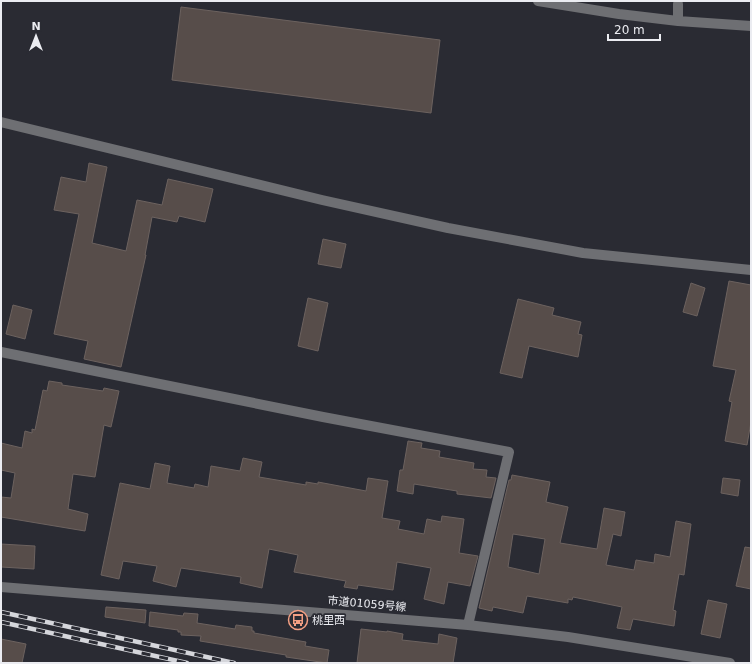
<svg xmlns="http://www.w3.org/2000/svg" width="752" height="664" font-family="'DejaVu Sans','Noto Sans JP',sans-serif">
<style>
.building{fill:#574d4a;stroke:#6c625f;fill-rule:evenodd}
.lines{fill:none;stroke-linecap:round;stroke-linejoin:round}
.minor{stroke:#6e6f73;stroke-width:10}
.rail-casing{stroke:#d5d6db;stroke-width:4.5}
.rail{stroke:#2a2b33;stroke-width:3;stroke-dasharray:9;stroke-linecap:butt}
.labels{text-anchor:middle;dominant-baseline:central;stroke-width:3.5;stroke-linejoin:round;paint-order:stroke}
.street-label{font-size:11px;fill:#ebecf1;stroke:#2a2b33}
.poi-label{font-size:11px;fill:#ebecf1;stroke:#2a2b33;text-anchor:start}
</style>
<rect width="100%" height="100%" fill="#2a2b33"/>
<path class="building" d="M181 7 440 40 431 113 172 80Z
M89 163 107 167 92 243 126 251 137 200 162 205 168 179 213 189 205 222 179 216 177 222 152 217 145 255H146L121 367 84 359 88 341 54 334 79 214 54 210 61 177 86 182Z
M323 239 346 244 341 268 318 264Z
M729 281 751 285V422L747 445 725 441 732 402 729 401 736 370 713 366Z
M691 283 705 288 697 316 683 312Z
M308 298 328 303 318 351 298 346Z
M518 299 554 308 552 315 581 322 578 334 582 335 578 357 529 346 522 378 500 373Z
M13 305 32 310 25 339 6 334Z
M49 381 62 383V385L103 391 104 388 119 391 111 427 104 425 95 477 73 474 68 509 88 514 85 531 1 517V497L11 498 15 473 1 470V443L22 448 25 431 32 433V429L35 430 43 390 47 391Z
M408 441 422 443 421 448 440 451 439 457 474 463 473 469 487 470 486 477 496 478 491 498 457 494V491L414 484 413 494 397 491 400 470H403Z
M243 458 262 462 259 477 306 485V482L318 484V482L366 491 368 478 388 481 382 518 400 521 398 529 424 534 427 519 441 522 442 516 464 519 459 553 478 556 470 586 448 582 444 604 424 599 431 568 397 562 393 590 358 585 357 589 344 587 346 581 294 572 298 555 269 549 262 588 240 583 241 577 181 568 176 587 153 581 157 566 123 561 119 579 101 575 120 483 150 489 155 463 170 466 167 483 194 488 195 484 208 487 211 466 240 471Z
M512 475 550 482 546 502 568 507 560 543 597 549 604 508 625 512 621 536 613 534 606 565 634 570 636 560 654 563 655 554 670 557 676 521 691 524 684 575 679 574 673 610 676 611 674 626 633 619 630 630 617 628 622 607 573 597 572 600 568 599V603L527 596 523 613 493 607 492 611 479 608 509 480H511ZM513 534 545 539 539 574 508 567Z
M723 478 740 480 738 496 721 493Z
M1 544 35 546 34 569 1 567Z
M745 547 751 548V589L736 586Z
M708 600 727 604 720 638 701 634Z
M106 607 146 610 145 623 105 617Z
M150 612 183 616 184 613 198 614 197 623 235 629 236 625 252 627V631H254V633L306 642 305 646 329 650 327 663 286 657V655L200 641 201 636 181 635V632H178V630L149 626Z
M361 629 387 632V631L403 634 402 640 438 644 439 634 457 638 453 663H357Z
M1 639 26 644 22 663H1Z"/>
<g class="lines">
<path class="minor" d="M538 1 619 14 678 21 751 26
M678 21V4
M1 122 322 200 448 228 583 253 751 270
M1 352 323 417 509 452 468 625
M1 587 468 625 568 637 730 663"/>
<g class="rail-casing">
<path id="rail" d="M1 612 234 663
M1 622 187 663"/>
</g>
<use href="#rail" class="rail"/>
</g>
<defs>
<g id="bus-ring" transform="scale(1)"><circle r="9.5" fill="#2a2b33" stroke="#f39f83" stroke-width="1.5"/><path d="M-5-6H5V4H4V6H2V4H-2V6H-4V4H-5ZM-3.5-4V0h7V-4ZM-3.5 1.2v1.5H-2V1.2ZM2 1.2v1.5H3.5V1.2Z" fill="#f39f83"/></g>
</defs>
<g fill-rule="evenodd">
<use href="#bus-ring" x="298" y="620"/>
</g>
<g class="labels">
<g class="street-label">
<text transform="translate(367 604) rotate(5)">市道01059号線</text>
</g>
<g class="poi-label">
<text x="312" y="620">桃里西</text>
</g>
</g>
<rect width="752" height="664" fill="none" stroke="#ebecf1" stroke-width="4"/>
<g transform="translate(36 36)" stroke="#2a2b33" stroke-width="3" paint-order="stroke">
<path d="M0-3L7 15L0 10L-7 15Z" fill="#ebecf1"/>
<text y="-6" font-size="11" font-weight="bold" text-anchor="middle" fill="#ebecf1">N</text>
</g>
<path d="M608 34v6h52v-6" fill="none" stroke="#ebecf1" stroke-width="2"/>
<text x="614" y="34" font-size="12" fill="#ebecf1" stroke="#2a2b33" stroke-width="3" paint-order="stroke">20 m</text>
</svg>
